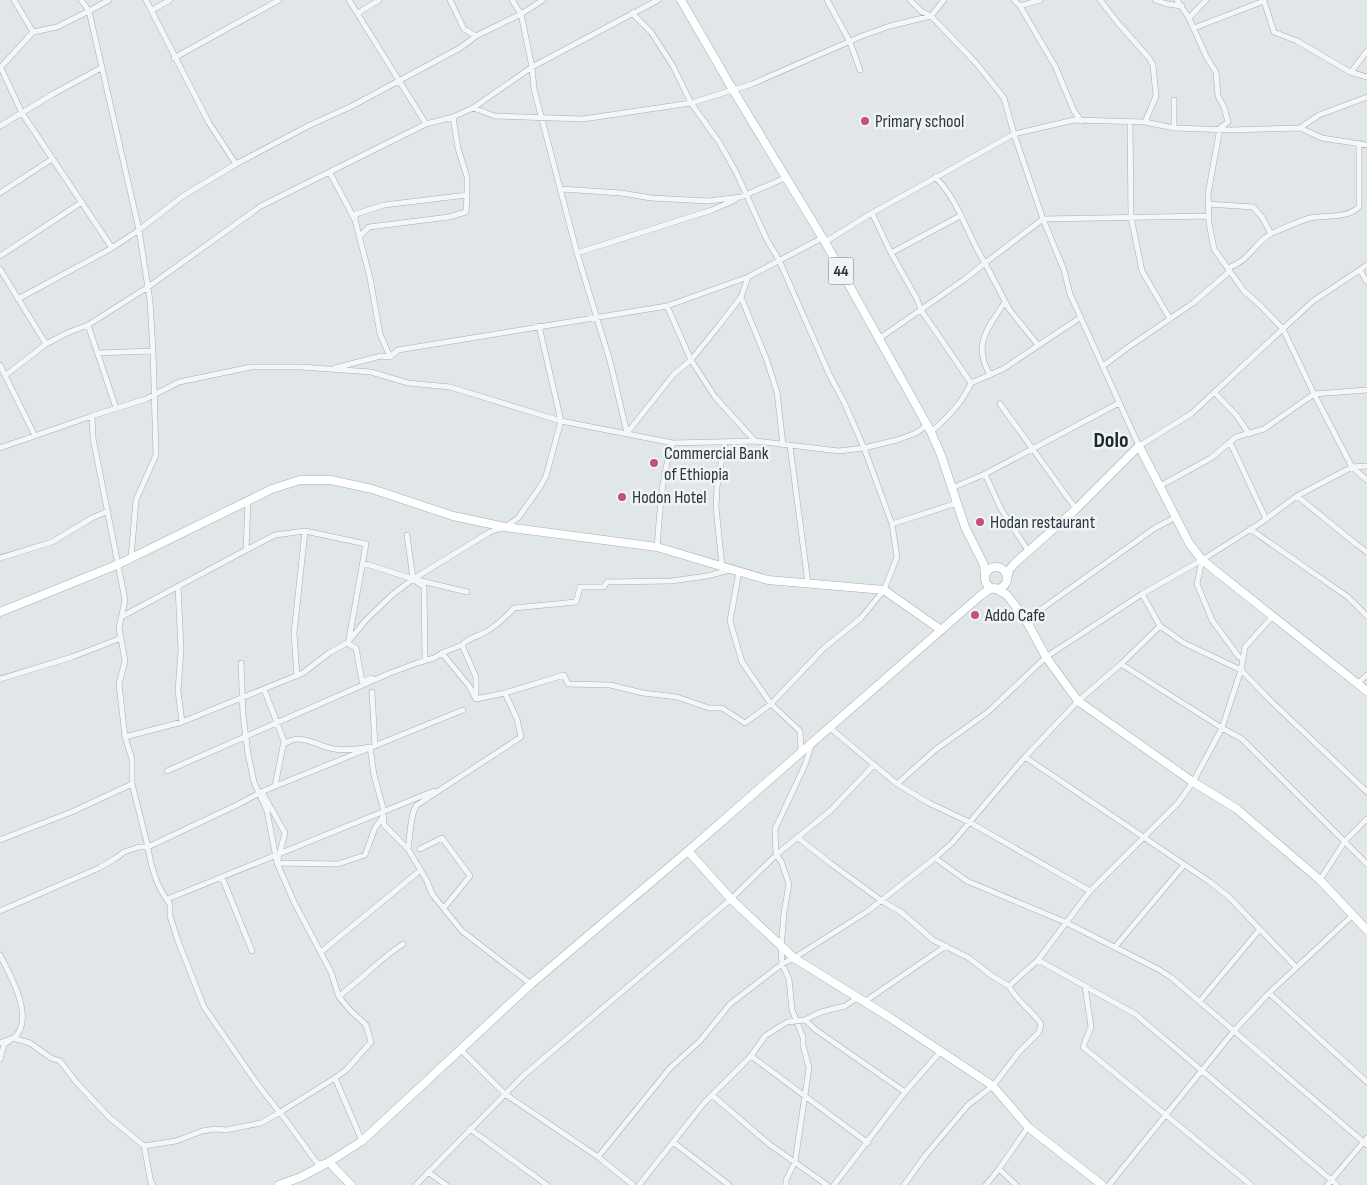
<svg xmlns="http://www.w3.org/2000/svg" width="1367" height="1185" font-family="'Sofia Sans Condensed',sans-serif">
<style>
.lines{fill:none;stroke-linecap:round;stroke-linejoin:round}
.street-casing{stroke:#a7aeb3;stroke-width:6}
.secondary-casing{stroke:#a7aeb3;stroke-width:9}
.primary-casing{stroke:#a2adb4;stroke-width:9}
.street{stroke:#f4f6f7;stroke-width:5}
.secondary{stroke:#fff;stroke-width:8}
.primary{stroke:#fff;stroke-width:8}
.poi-dot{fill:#c55079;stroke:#f1f4f6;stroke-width:2}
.labels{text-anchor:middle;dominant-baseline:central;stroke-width:5;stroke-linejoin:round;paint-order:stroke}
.shield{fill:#f1f4f6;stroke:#667077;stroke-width:1}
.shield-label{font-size:16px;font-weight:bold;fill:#2b3740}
.poi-label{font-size:18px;fill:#2b3740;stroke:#f1f4f6;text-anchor:start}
.district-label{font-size:22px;font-weight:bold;fill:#1d2830;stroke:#f1f4f6}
</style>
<rect width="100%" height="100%" fill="#e1e6e9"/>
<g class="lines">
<g class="street-casing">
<path id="street" d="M14 0 33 32
M109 0 89 11 139 230 150 301 153 351 156 455 136 500 131 558
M146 0 209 123 236 164
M349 0 426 124
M450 0 464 29 476 36
M543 0 521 14 532 67 534 89 577 253 610 361 627 433
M827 0 850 42 860 70
M910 0 921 11 931 16 976 63 1004 98 1014 134 1043 219 1064 270 1070 294 1139 446 1191 414 1313 301 1367 265
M1014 0 1020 6 1040 0
M1100 0 1118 23 1149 58 1153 65 1156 96 1145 122
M1155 0 1167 4 1182 6
M1177 0 1189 18 1207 58 1216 72 1218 96 1224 107 1228 122 1220 128 1208 194 1209 223 1214 249 1244 291 1260 305 1283 329 1314 394 1352 467 1367 480
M1020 6 1055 66 1074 111 1081 121
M152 10 170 0
M358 13 379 0
M632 13 651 32 673 66 691 103 719 142 736 172 767 240 779 260 830 376 844 402 864 448 892 524 897 557 884 590 861 618 824 648 771 704 742 662 730 621 739 571
M1189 18 1206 0
M1194 28 1264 1 1274 32 1297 41 1350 72 1367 77
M174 58 279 0
M0 68 33 32 57 27 89 11 81 0
M1 68 22 113 112 248
M1351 72 1367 51
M1174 100V128
M473 108 495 116 583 119 691 103 752 84 862 36 890 26 931 16 944 0
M1130 122 1131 217 1142 271 1170 319
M0 126 53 94 101 68
M1300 128 1319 115 1367 97
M330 173 355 220 370 278 380 334 390 357
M561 189 621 193 651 198 708 201 741 197 785 178
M0 193 52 159
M1208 204 1253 207 1262 217 1271 234
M872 213 891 253 917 299 921 310 971 383
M355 220 356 214 384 205 467 195V177L458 148 453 117
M360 236 369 227 449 217 466 212 467 195
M825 242 872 213 1014 134 1074 120 1145 122 1174 128 1230 130 1300 128 1322 138 1367 145
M577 253 712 210 735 200
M891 253 960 216
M0 256 82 202
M1228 268C1252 260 1255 239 1277 231 1287 227 1299 221 1310 218 1326 215 1346 219 1359 207V143
M0 269 46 344
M1360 270 1367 282
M741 297 766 358 777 392 783 445
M18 299 112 248 139 230 183 196 236 164 310 125 352 106 460 48 476 36 521 14 512 0
M667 306 691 360 715 397 755 441
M88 325 116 408
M880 338 965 279 985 263C967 235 959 200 935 177
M1038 345 1009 309 985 263 1043 219 1209 216
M98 353 153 351
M0 365 35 436
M1103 366 1127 348 1193 303 1230 271
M335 368 381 356 390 357 398 350 667 306 748 277 822 238
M6 375 46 344 67 333 88 325 148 287 261 206 426 124 453 117 473 108 532 67 658 0
M990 375C972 344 988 328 1005 302
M1214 392 1237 416 1249 434
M1000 404 1076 509
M92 416 93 438 125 600 119 628 125 661 119 684 125 737
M931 432C948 417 962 403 971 383L1003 369 1081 317
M627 433 674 374 691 360 717 328 741 297 748 277
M1230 442 1266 519
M790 446 808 583
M0 448 92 416 146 399 179 382 251 367H301L371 372 408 383 450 387 561 421 673 443 755 441 839 451 864 448 897 440 916 433 927 425
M985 474 1119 403
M1160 486 1211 458 1236 437 1264 429 1314 394 1367 390
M952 488 985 474 1001 509 1029 552
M1297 496 1356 544 1367 552
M892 524 957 503
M1250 529 1348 597 1367 616
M407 535 413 579 424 587 425 660
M657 547C660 512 661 476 673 443
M246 550 275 535 305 531 366 544 349 639
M0 558 52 542 92 518 108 511
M1202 560 1197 584 1212 620 1239 657 1242 658
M363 563 413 579 467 592
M722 566 716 507 717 487 725 442
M178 586 181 650 178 691 182 722
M1142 594 1160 626 1184 643 1241 670 1272 702 1367 792
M121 617 246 550 248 501
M1026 620 1155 528 1176 517
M347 643 356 648 362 681 372 678
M442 653 462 645
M241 663 243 715 248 754 254 782 267 811 277 863 338 864 365 855 375 828 383 817
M1121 664 1222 728 1242 739 1367 864
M385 675 417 663 434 658 442 653 469 686 476 699
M297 676 294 633 305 531
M0 679 72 657 121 638
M1358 683 1367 675
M264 689 284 741 275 786 272 787
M372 692 375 746
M505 693 476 699V677L462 645C467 638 479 636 486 632 497 625 505 618 514 608L576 602 580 587H604L607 582 671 581 707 576 730 570
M829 727 897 784 929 803 969 822 1090 891
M283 745C302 731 315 746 334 749 346 751 358 749 370 747L374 775 383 808 384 825 408 849 427 881 432 894 462 931 531 984
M1025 757 1210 882 1229 897 1296 967
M167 771 388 674
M897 784 935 750 988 712 1046 657 1142 594 1202 560 1259 524 1297 496 1352 467 1367 466
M264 791 262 792 285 833 277 863 294 902 331 972 339 997 350 1010 366 1025 371 1042 346 1070 335 1078 362 1141
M797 837 830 863 882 901 901 912 933 940 969 958 992 976 1009 986
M0 840 74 811 132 784V759L125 737 182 722 303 673 329 653 347 643 366 620 392 595 413 579 490 532 505 527 518 518 540 487 546 476 561 421 539 326
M408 849C410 839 410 813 417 805L521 737 517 719 505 693 564 675 568 684 610 685 643 693 677 697 709 708H722L745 723 771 704 800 731 801 750
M420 849 442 838 470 876 444 908
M935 858 967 881 1065 922 1158 969 1172 978 1367 1145
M222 877 252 951
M1320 880 1345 841 1367 819
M170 898 434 791
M0 911 99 868 116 858 124 852 139 847H148L132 784
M1115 947 1184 865
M321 952 417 873
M0 955C10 975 34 1015 16 1036 13 1039 7 1042 4 1045L0 1059
M1038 960 1135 1014 1337 1185
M1085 986 1091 1027 1083 1047 1251 1185
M1269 993 1367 1082
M339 997C346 990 353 985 360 979 374 967 387 954 403 944
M1200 1001 1260 929
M864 1002 946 946
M805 1020 816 1030 905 1092
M0 1043 13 1038 30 1043 51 1058 60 1061 77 1083 109 1117 144 1146 151 1183 153 1185
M460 1049 505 1094 598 1157 633 1185
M751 1056 868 1143
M712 1095 769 1144 827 1185
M470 1129 547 1185
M673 1142 729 1185
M144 1146 176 1141 202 1131 215 1129 226 1130 261 1123 277 1114 335 1078
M598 1157 670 1068 700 1041 730 1004 782 964 794 958 868 911 935 858 952 843 1025 757 1078 701 1121 664 1160 626
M326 1163H317L288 1123 258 1085 204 1007 178 941 170 916V904C157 888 151 868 148 847L239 804 261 792 463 710
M999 1169 1016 1185
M428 1172 446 1185
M416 1185 523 1076 731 899 776 855 775 829 805 765 812 744
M639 1185 704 1103 751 1056 765 1036 787 1022 805 1020 821 1012 845 1006 857 998
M786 1185V1180L795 1162 809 1068 803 1045V1037L792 1010 789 979 782 964 781 948 784 913 789 884 781 861 776 855 830 811 874 765
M834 1185 905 1092 941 1051
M904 1185 925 1156 968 1105 993 1086 1019 1052 1039 1032 1041 1024C1032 1010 1017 1002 1009 986L1038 960 1090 891 1178 803 1193 782 1222 728 1241 670 1245 647 1273 616
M986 1185 999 1169 1028 1127
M1109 1185 1233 1032 1269 993 1353 915
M1327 1185 1367 1138"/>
</g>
<g class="secondary-casing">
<path id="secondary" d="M0 612 119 564 272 489 300 480H331L372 489 453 516 505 527 657 547 768 580 884 590 941 630
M688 851 731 899 794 958 889 1017 993 1086 1028 1127 1102 1185
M329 1162 351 1185
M279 1185 301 1177 329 1162 362 1141 531 984 688 851 980 596 988 590 995 588 1007 595 1026 620 1046 657 1078 701 1193 782 1237 809 1320 880 1367 930"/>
</g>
<g class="primary-casing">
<path id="primary" d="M681 0 733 90 825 242 931 432 941 455 965 527 984 565 985 577
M985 578a11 11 0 1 1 22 0a11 11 0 1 1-22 0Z
M1007 580 1009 570 1015 563 1076 509 1139 446 1189 543 1202 560 1367 691"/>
</g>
<use href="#street" class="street"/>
<use href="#secondary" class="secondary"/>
<use href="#primary" class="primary"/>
</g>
<g class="poi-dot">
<circle cx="865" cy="121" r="5"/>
<circle cx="654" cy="463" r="5"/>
<circle cx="622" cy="497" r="5"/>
<circle cx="980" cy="522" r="5"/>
<circle cx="975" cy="615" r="5"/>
</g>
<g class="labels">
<rect class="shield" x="828.5" y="257.5" width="25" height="27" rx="4"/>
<g class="shield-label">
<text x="841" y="271">44</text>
</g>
<g class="poi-label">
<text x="875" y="121">Primary school</text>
<text x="664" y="453">Commercial Bank<tspan x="664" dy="21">of Ethiopia</tspan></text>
<text x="632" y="497">Hodon Hotel</text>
<text x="990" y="522">Hodan restaurant</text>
<text x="985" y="615">Addo Cafe</text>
</g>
<g class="district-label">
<text x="1111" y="440">Dolo</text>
</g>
</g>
</svg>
